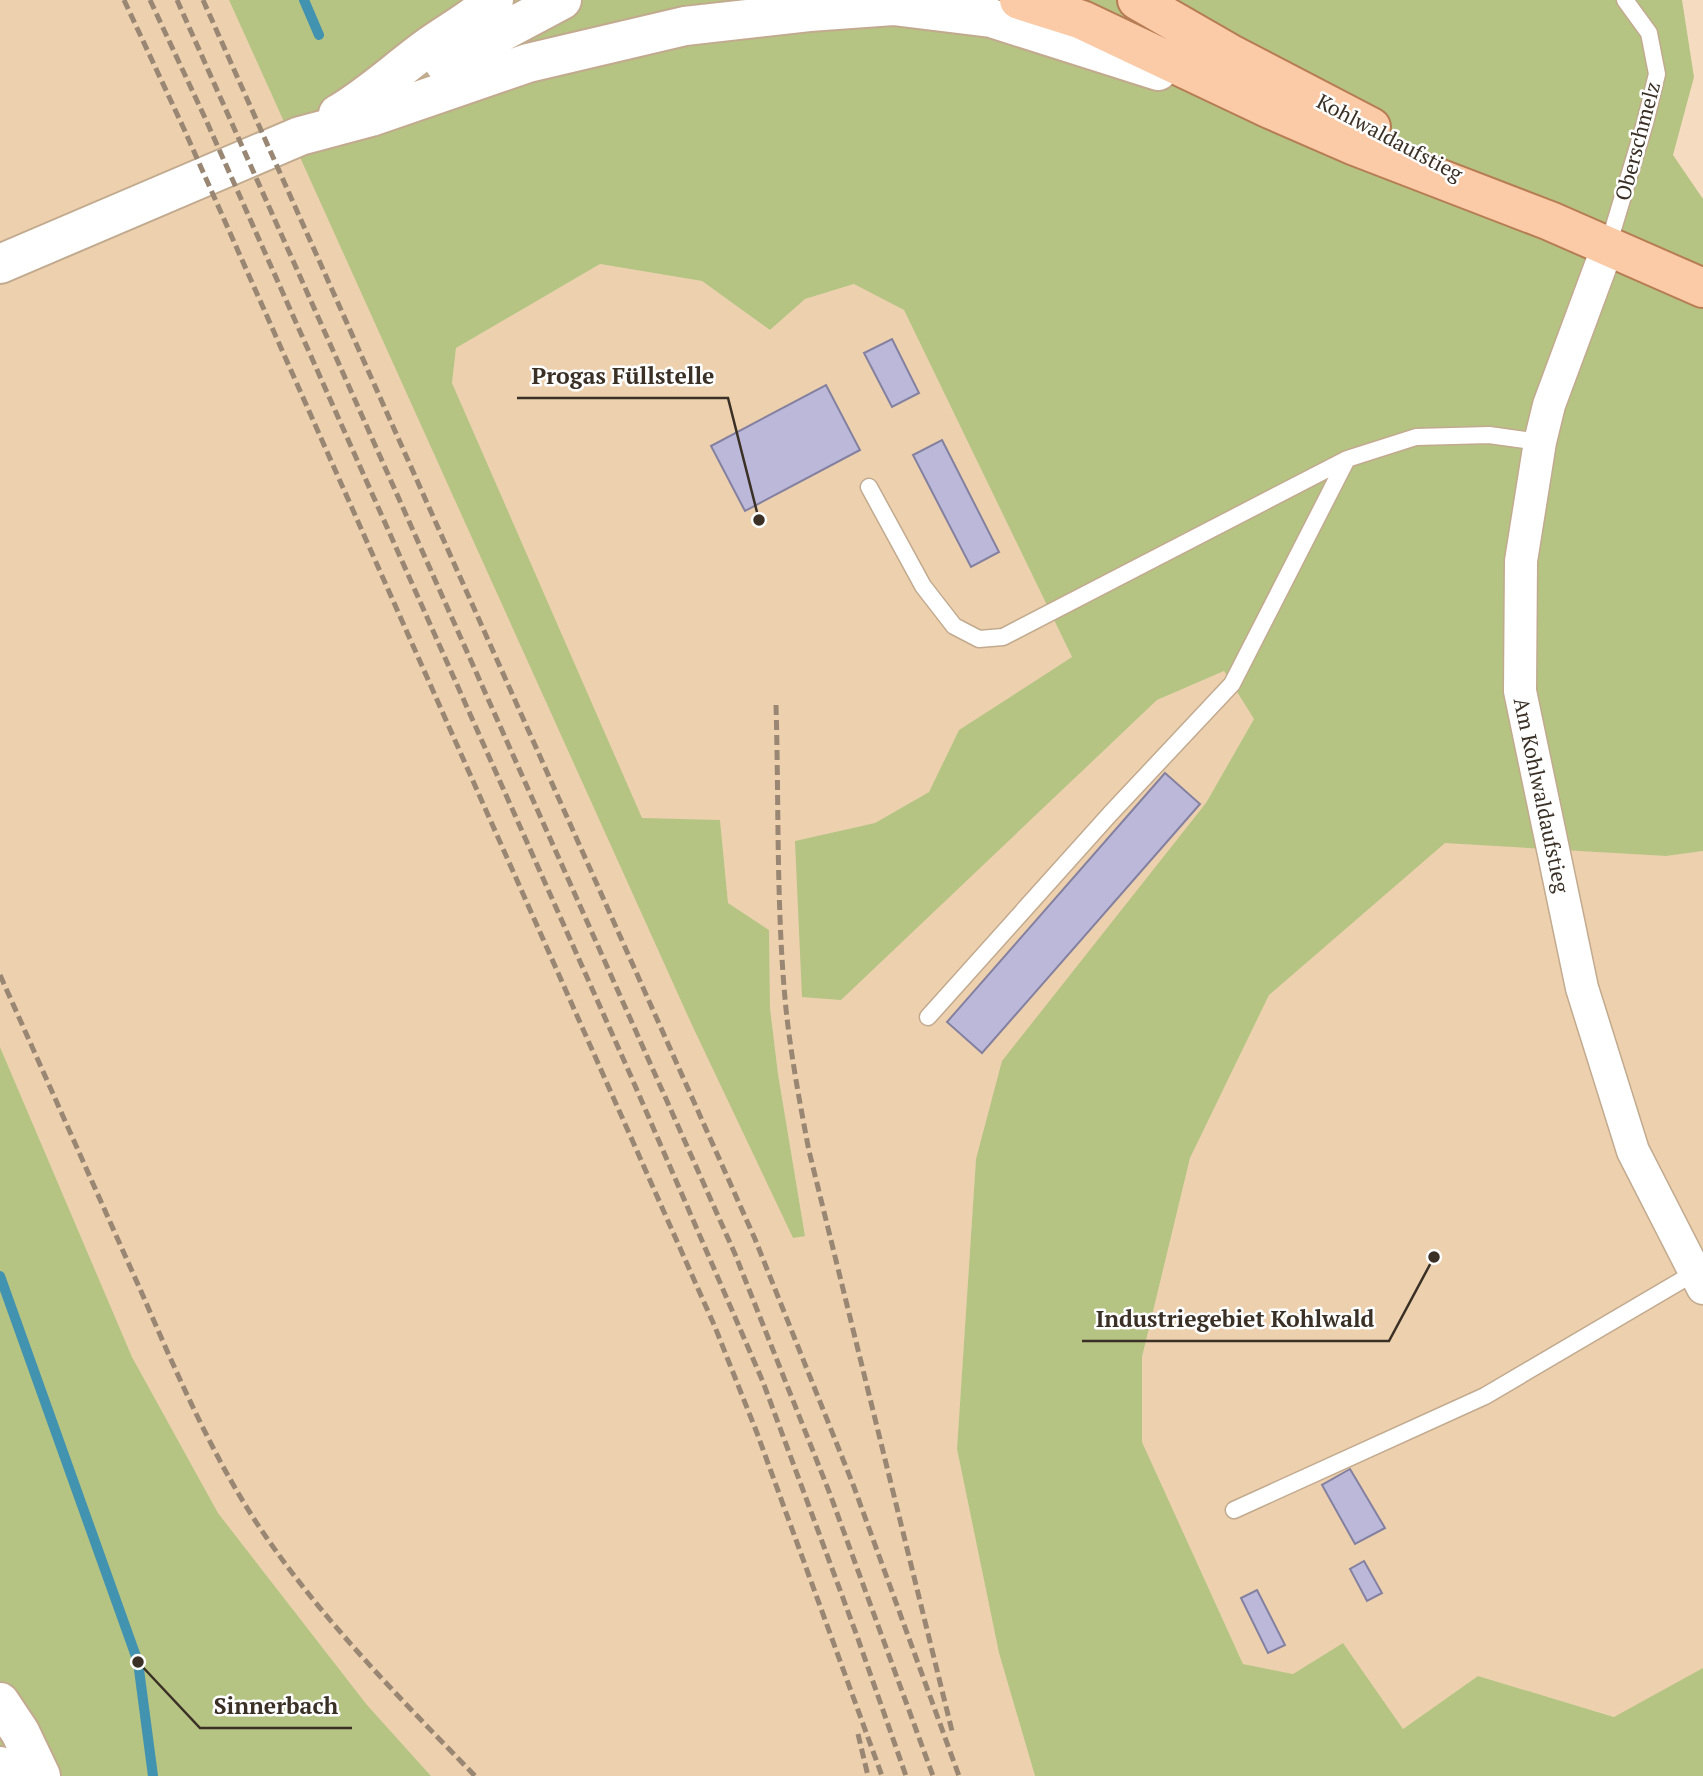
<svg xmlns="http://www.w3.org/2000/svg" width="1703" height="1776" font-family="'PT Serif',serif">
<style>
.built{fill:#edd0ae}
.green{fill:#b5c383}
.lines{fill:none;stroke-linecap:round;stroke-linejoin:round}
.stream{stroke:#4193b0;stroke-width:10}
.building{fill:#bbb8d9;stroke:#8481a0;stroke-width:2}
.service-casing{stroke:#c2aa8f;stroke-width:19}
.minor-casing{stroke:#c2aa8f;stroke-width:35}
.secondary-casing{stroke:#c2aa8f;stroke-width:42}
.primary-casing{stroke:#b67d54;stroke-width:42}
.service{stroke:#fff;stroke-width:16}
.minor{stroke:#fff;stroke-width:32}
.secondary{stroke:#fff;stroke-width:38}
.primary{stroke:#fbcaa7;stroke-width:38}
.rail{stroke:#998774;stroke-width:5;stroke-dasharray:10 5;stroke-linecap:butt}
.labels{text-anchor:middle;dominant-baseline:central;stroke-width:5;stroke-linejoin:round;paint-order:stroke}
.street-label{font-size:21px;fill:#3a3025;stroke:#fff}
.leader{fill:none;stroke:#3a3025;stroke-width:2.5}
.callout-dot{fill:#3a3025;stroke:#fff;stroke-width:2.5}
.callout-label{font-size:23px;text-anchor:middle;font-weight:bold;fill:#3a3025;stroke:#fff;stroke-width:5;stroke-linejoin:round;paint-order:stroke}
</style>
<rect width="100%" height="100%" fill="#f5dcc0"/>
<path class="built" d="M0 0H229L793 1238 805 1235 778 1074 770 1008 769 930 728 903 720 820 642 819 452 383 456 348 600 264 702 281 770 330 805 299 855 284 904 310 1072 657 959 730 929 792 875 823 796 841 841 999 1157 700 1224 671 1254 719 1206 803 976 1159 957 1449 999 1653 1035 1776H431L367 1705 218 1513 132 1357 0 1047Z
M1445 842 1666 856 1703 851V1668L1615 1717 1478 1676 1403 1729 1343 1643 1293 1674 1243 1664 1142 1442V1357L1190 1158 1269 995Z"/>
<path class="green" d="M229 0H1682L1694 77 1673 155 1703 199V851L1666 856 1445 843 1269 995 1190 1158 1142 1357V1442L1243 1664 1293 1674 1343 1643 1403 1729 1478 1676 1614 1717 1703 1668V1776H1035L999 1653 957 1449 976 1159 1002 1061 1206 803 1254 719 1224 671 1157 700 841 1000 802 997 795 841 875 823 929 792 959 730 1072 657 904 310 854 284 805 299 770 330 702 281 600 264 456 348 452 383 642 818 720 820 728 903 769 930 770 1008 778 1074 805 1236 793 1238 692 1025Z
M0 1047 132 1357 218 1513 367 1705 431 1776H0Z"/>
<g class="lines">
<path class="stream" d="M304 0 319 35
M0 1276 138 1662 153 1776"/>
</g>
<path class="building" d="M892 339 919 393 892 407 864 353Z
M826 385 860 450 745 511 711 446Z
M942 440 999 552 971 567 913 455Z
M1165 773 1200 804 982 1053 947 1022Z
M1350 1469 1385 1528 1355 1544 1322 1485Z
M1364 1561 1382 1593 1367 1601 1350 1569Z
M1257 1590 1285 1645 1268 1653 1241 1598Z"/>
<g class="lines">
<g class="service-casing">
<path id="service" d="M1608 246 1645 123 1657 74 1649 33 1625 0
M869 487 923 586 954 626 979 639 1003 637 1347 459 1416 437 1489 435 1540 442
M928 1017 1110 814 1232 684 1347 459
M1234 1510 1485 1396 1694 1273"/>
</g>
<g class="minor-casing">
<path id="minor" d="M1608 246 1549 405 1540 442 1521 561 1520 691 1582 988 1633 1151 1703 1288"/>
</g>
<g class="secondary-casing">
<path id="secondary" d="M444 63 562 0
M338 114C372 94 400 67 431 45 452 30 475 18 494 0
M0 264 300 136 371 117 528 63 685 26 809 12 893 6 991 18 1158 71
M0 1702 20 1732 41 1776
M0 1766 5 1776"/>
</g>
<g class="primary-casing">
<path id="primary" d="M1019 0 1082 20 1270 109 1355 146 1550 221 1703 288
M1137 0 1229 53 1371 127"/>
</g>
<use href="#service" class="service"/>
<use href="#minor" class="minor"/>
<use href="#secondary" class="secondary"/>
<use href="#primary" class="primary"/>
<path class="rail" d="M124 0 184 129 715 1327 757 1433 882 1776
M150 0 206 120 630 1074 763 1382 857 1636 906 1776
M177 0 735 1254 830 1494 933 1776
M203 0 755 1239 854 1487 959 1776
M776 705C779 806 776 908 786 1009 791 1056 800 1104 809 1151L953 1735
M0 975C47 1080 93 1184 140 1289 174 1367 211 1454 258 1525 320 1618 398 1696 475 1776
M858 1734 868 1776"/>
</g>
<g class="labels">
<g class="street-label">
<text transform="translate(1390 137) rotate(28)">Kohlwaldaufstieg</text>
<text transform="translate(1637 141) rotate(-75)">Oberschmelz</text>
<text transform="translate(1542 795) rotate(78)">Am Kohlwaldaufstieg</text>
</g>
</g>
<path class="leader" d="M759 520L728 398H517M1434 1257L1389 1341H1082M138 1662L200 1728H352"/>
<g class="callout-dot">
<circle cx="759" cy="520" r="7"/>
<circle cx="1434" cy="1257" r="7"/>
<circle cx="138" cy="1662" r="7"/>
</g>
<g class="callout-label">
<text x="623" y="384">Progas Füllstelle</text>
<text x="1235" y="1327">Industriegebiet Kohlwald</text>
<text x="276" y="1714">Sinnerbach</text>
</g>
</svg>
